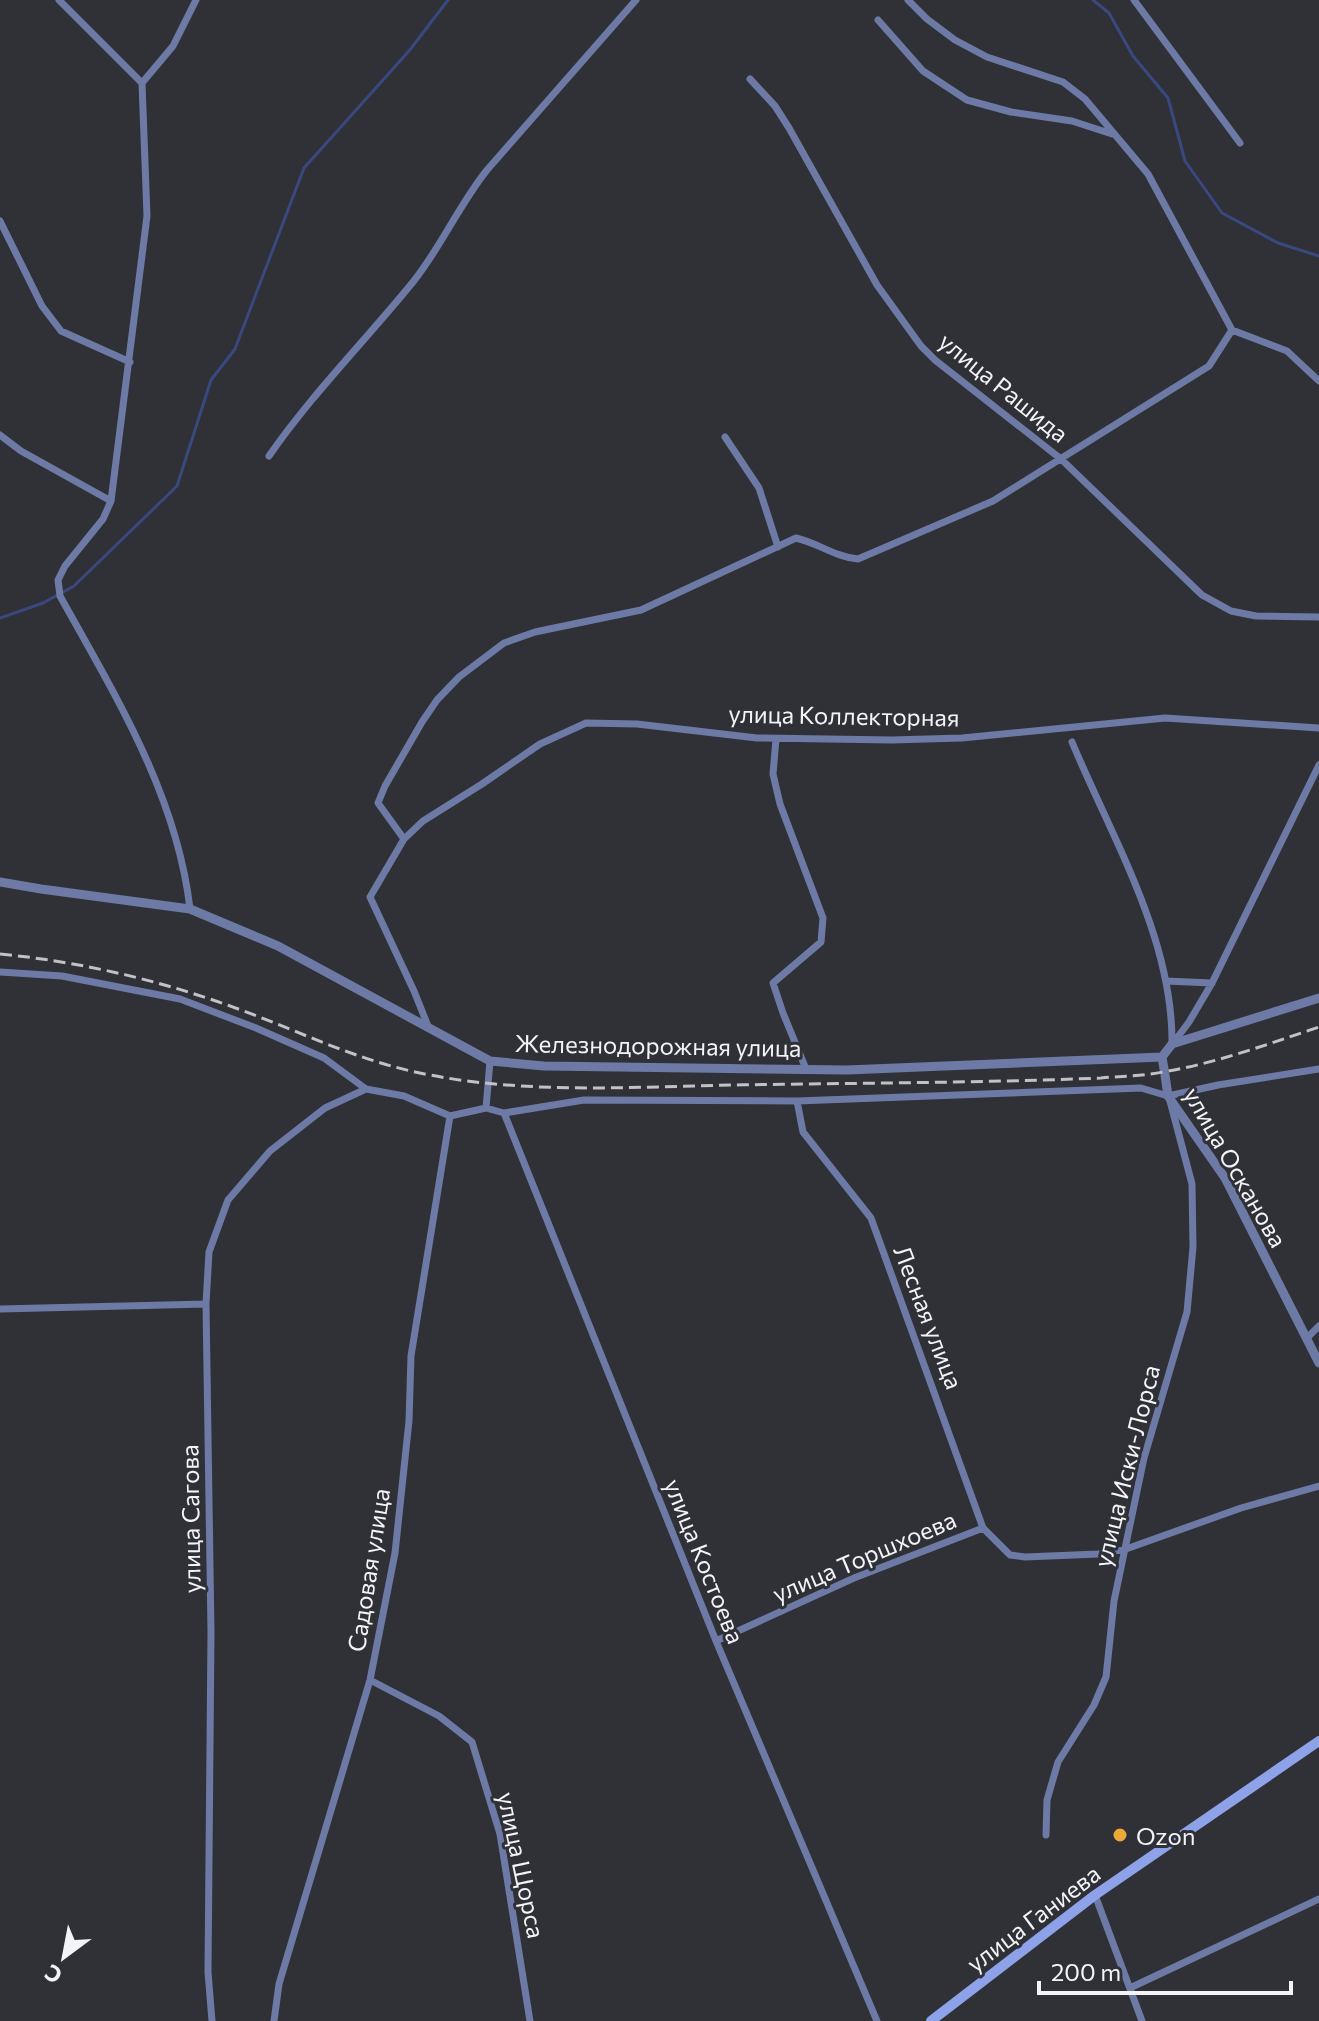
<svg xmlns="http://www.w3.org/2000/svg" width="1319" height="2021" font-family="Commissioner,sans-serif">
<style>
.lines{fill:none;stroke-linecap:round;stroke-linejoin:round}
.stream{stroke:#39487f;stroke-width:3}
.minor{stroke:#6c7aa5;stroke-width:7}
.tertiary{stroke:#6c7aa5;stroke-width:9}
.secondary{stroke:#8da2e8;stroke-width:10}
.rail{stroke:#c0c2c6;stroke-width:3;stroke-dasharray:12 6;stroke-linecap:butt}
.poi-dot{fill:#eba93a;stroke:#2f3137;stroke-width:3}
.labels{text-anchor:middle;dominant-baseline:central;stroke-width:6;stroke-linejoin:round;paint-order:stroke}
.street-label{font-size:24px;fill:#f2f4f8;stroke:#2f3137}
.poi-label{font-size:24px;fill:#f2f4f8;stroke:#2f3137;text-anchor:start}
</style>
<rect width="100%" height="100%" fill="#2f3137"/>
<g class="lines">
<path class="stream" d="M1093 0 1109 13 1133 56 1168 98 1185 161 1222 213 1278 243 1319 256
M0 618 43 603 74 586 177 486 211 380 235 349 304 168 409 51 448 0"/>
<path class="minor" d="M59 0 142 83
M908 0 927 19 955 40 987 57 1063 82 1085 99 1148 174 1232 330 1287 351 1319 381
M1134 0 1240 143
M878 20 923 71 967 100 1011 112 1072 121 1112 134
M750 79 775 106 789 128 877 285 921 346 935 360 1061 459 1202 595 1231 611 1256 616 1319 617
M0 221 42 306 61 331 130 362
M0 435 21 451 111 501
M725 437 759 488 778 547
M269 456C312 394 365 341 413 282 441 247 459 205 487 170L636 0
M776 739 773 774 780 804 823 918 821 942 773 983 783 1013 806 1069
M1072 742C1112 838 1173 938 1172 1044
M404 839 378 803 385 786 422 722 437 700 459 677 504 643 535 632 641 610 796 538C818 543 835 557 858 559L993 501 1209 366 1232 330
M190 909C177 795 115 695 60 596L58 580 65 566 103 519 111 501 147 216 142 83 173 46 196 0
M0 972 62 976 180 999 256 1028 324 1058 366 1089 404 1096 450 1116 486 1108 504 1113 584 1100 797 1101 1141 1088 1168 1096 1218 1085 1319 1069
M1166 981 1212 983
M428 1026 414 991 370 897 404 839 423 821 482 784 540 744 586 723 637 724 757 738 892 740 962 738 1165 718 1319 728
M1174 1042 1189 1022 1212 983 1319 765
M797 1101 803 1132 871 1218 983 1528 1010 1555 1025 1557 1098 1554 1126 1549 1241 1508 1319 1486
M486 1108 490 1061
M504 1113 716 1641 877 2021
M0 1309 206 1304
M1307 1338 1319 1326
M716 1641 854 1578 983 1528
M370 1680 439 1716 472 1742 500 1834 530 2021
M1046 1835 1047 1800 1058 1762 1094 1705 1106 1677 1114 1601 1144 1458 1187 1312 1193 1247 1192 1184 1170 1101
M1095 1895 1142 2021
M1132 1987 1319 1899
M212 2021 208 1972 211 1632 206 1304 209 1252 228 1200 270 1151 325 1108 366 1089
M274 2021 279 1984 370 1680 395 1553 409 1421 411 1356 450 1116"/>
<path class="tertiary" d="M0 882 41 889 190 909 278 946 490 1061 544 1066 847 1070 1162 1057
M1162 1057 1172 1044 1319 998
M1162 1057 1164 1069
M1165 1075 1168 1096 1225 1178 1319 1363"/>
<path class="secondary" d="M931 2021 1095 1895 1319 1741"/>
<path class="rail" d="M0 954C83 962 163 981 241 1010 306 1034 360 1062 430 1075 529 1094 632 1087 732 1085 855 1083 978 1083 1101 1078 1122 1076 1143 1076 1163 1072 1217 1063 1268 1044 1319 1027"/>
</g>
<circle class="poi-dot" cx="1120" cy="1835" r="8"/>
<g class="labels">
<g class="street-label">
<text transform="translate(1004 387) rotate(39)">улица Рашида</text>
<text transform="translate(844 715) rotate(1)">улица Коллекторная</text>
<text transform="translate(658 1045) rotate(1)">Железнодорожная улица</text>
<text transform="translate(1236 1167) rotate(60)">улица Осканова</text>
<text transform="translate(929 1317) rotate(69)">Лесная улица</text>
<text transform="translate(1126 1466) rotate(-76)">улица Иски-Лорса</text>
<text transform="translate(190 1519) rotate(-91)">улица Сагова</text>
<text transform="translate(864 1556) rotate(-23)">улица Торшхоева</text>
<text transform="translate(705 1561) rotate(68)">улица Костоева</text>
<text transform="translate(368 1570) rotate(-81)">Садовая улица</text>
<text transform="translate(522 1865) rotate(78)">улица Щорса</text>
<text transform="translate(1033 1918) rotate(-37)">улица Ганиева</text>
</g>
<g class="poi-label">
<text x="1136" y="1835">Ozon</text>
</g>
</g>
<g transform="translate(64 1957) rotate(212)" stroke="#2f3137" stroke-width="6" paint-order="stroke">
<path d="M0-6L14 30L0 20L-14 30Z" fill="#f2f4f8"/>
<text y="-12" font-size="22" font-weight="bold" text-anchor="middle" fill="#f2f4f8">С</text>
</g>
<path d="M1039 1981v12h252v-12" fill="none" stroke="#f2f4f8" stroke-width="4"/>
<text x="1051" y="1981" font-size="24" fill="#f2f4f8" stroke="#2f3137" stroke-width="6" paint-order="stroke">200 m</text>
</svg>
